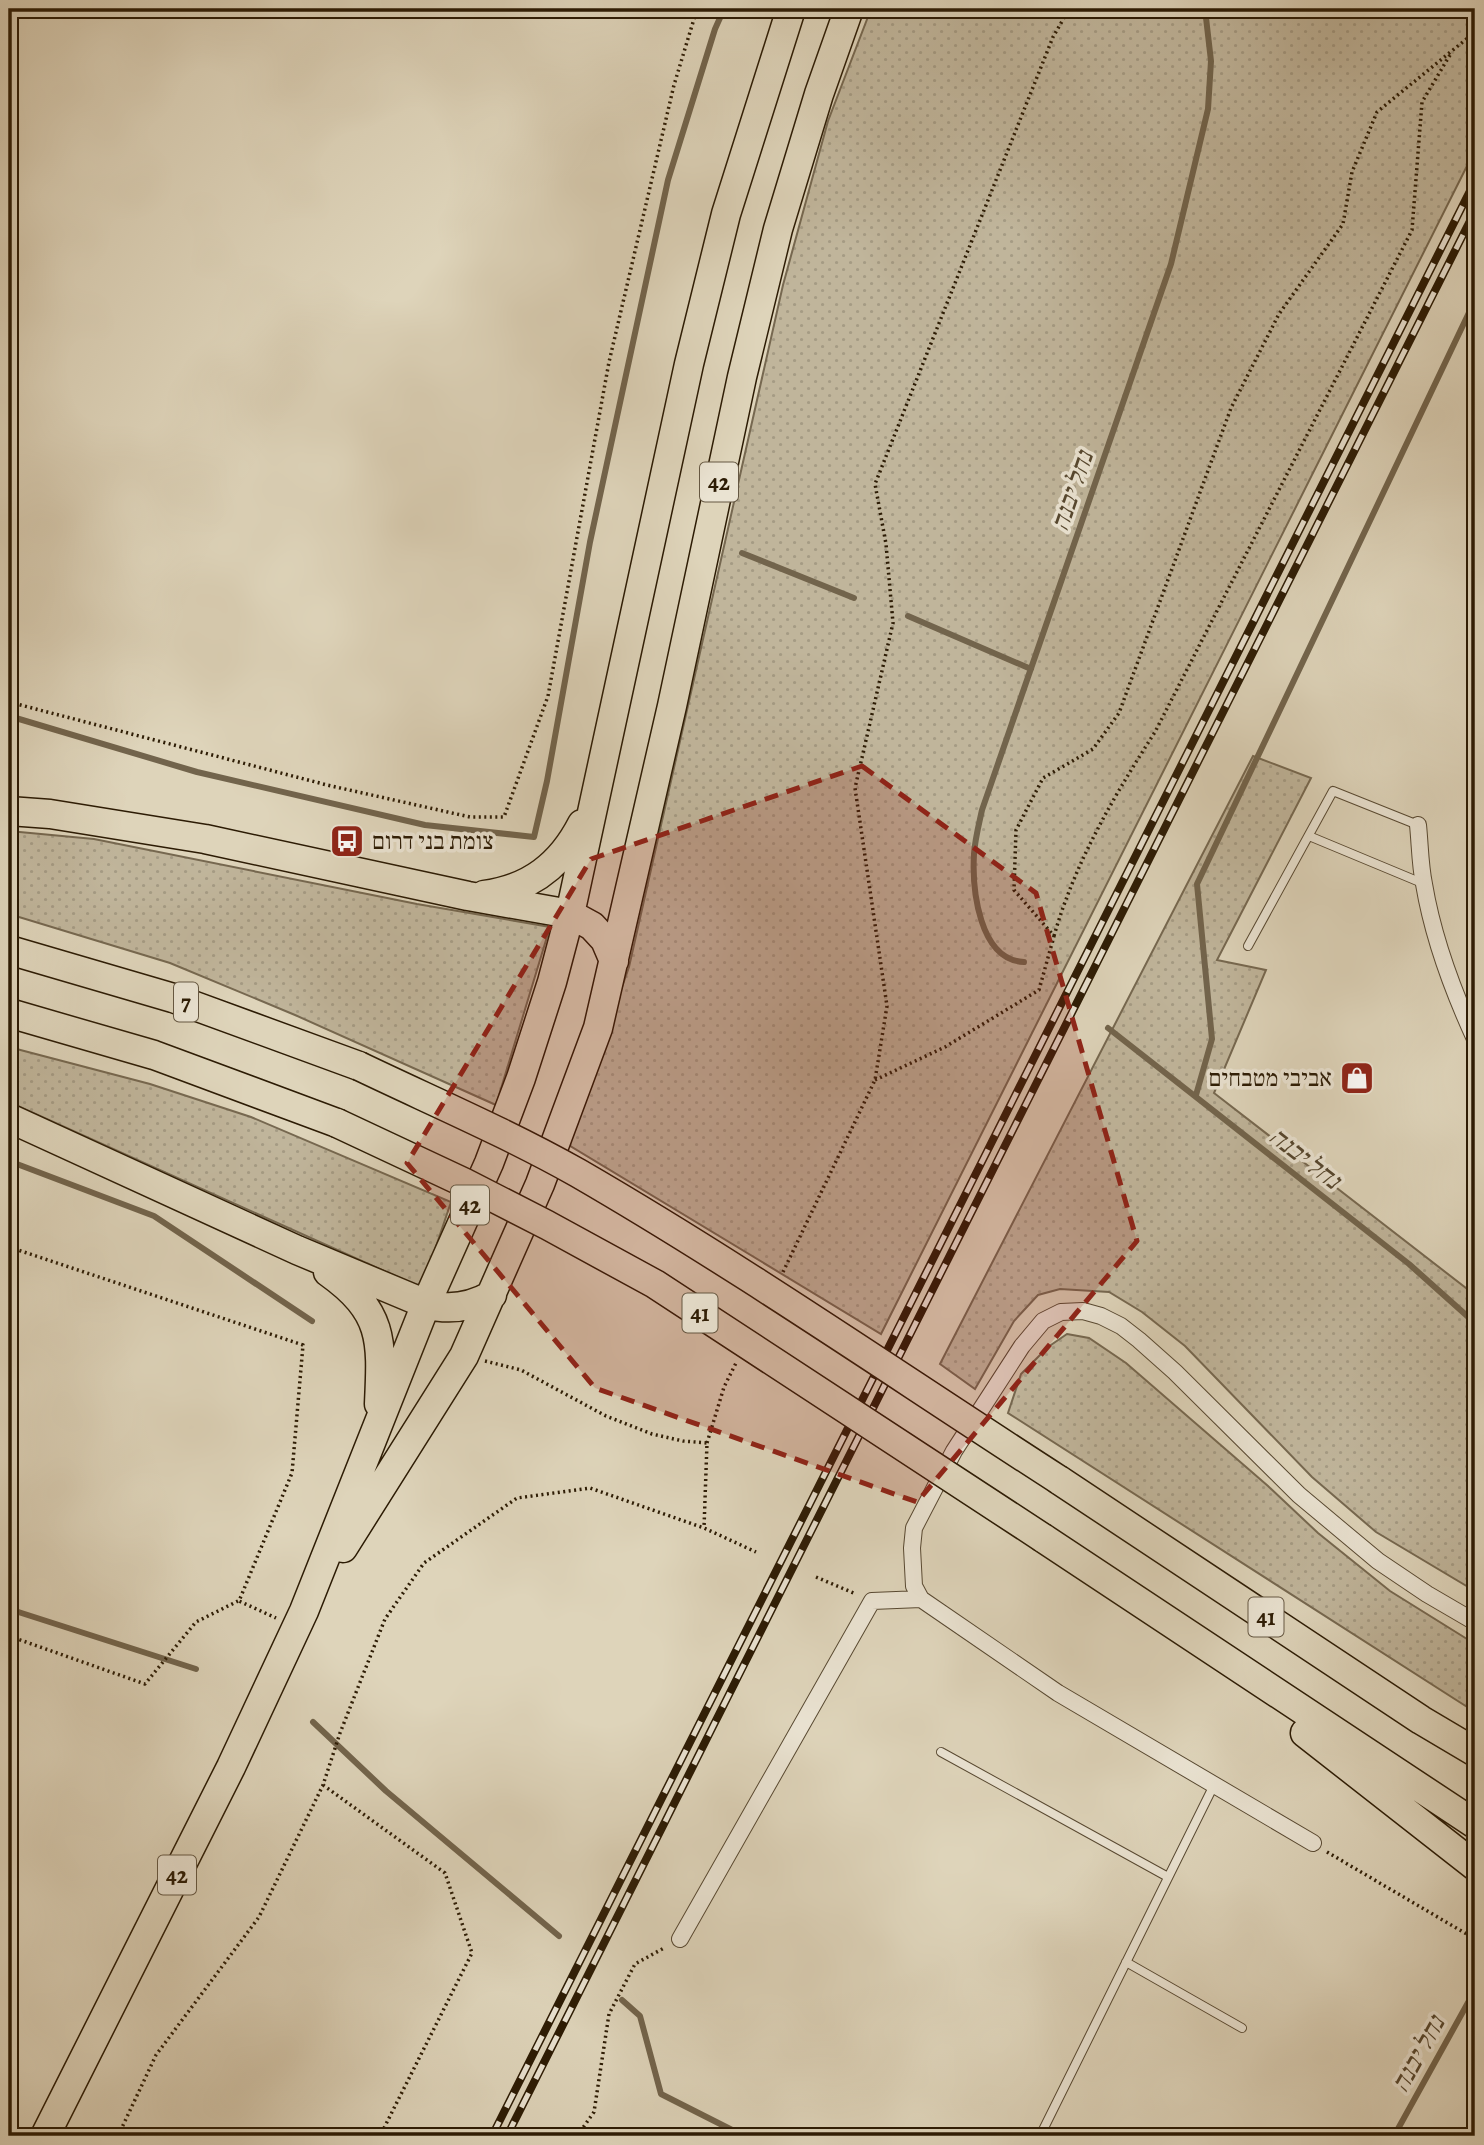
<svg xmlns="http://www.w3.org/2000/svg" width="1484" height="2145" font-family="Alegreya,'Frank Ruhl Libre',serif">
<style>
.grass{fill:url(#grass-dots);stroke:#766850;stroke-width:2}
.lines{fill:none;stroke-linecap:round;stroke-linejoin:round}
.stream{stroke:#72644c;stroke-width:6}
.lane-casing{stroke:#584932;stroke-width:10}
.street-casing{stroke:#584932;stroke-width:18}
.highway-casing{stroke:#2c1b04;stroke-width:31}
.path{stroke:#2c1b04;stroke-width:3.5;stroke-dasharray:2 3.5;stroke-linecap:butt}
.lane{stroke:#eae3d2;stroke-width:8}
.street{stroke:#eae3d2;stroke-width:16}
.highway{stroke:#ded4ba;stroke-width:28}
.rail-casing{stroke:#2c1b04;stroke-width:8}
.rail{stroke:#eae3d2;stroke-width:5;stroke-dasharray:16;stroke-linecap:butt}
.highway-bridge-casing{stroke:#2c1b04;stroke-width:31;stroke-linecap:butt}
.highway-bridge{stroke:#ded4ba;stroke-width:28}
.marked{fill:#8f2418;fill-opacity:0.2;stroke:#8f2418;stroke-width:5;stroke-dasharray:14 9;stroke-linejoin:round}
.labels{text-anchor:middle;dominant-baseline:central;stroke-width:7;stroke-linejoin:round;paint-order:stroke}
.shield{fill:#eae3d2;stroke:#655742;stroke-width:2}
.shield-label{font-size:23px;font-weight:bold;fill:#2c1b04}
.poi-label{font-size:24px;fill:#2c1b04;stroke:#eae3d2;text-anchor:start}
.water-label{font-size:26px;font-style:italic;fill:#55462e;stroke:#eae3d2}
</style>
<defs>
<pattern id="grass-dots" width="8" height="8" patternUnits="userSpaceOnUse" patternTransform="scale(1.75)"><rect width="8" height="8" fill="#c0b59b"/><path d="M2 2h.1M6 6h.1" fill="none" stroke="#a59b84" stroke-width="1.8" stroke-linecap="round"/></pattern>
</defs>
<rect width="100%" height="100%" fill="#ded4ba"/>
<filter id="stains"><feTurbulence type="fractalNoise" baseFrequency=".00286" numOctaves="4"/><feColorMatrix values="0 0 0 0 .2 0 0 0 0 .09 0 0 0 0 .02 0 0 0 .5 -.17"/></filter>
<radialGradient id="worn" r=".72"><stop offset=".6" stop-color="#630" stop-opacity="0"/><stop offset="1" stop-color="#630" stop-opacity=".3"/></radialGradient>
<path class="grass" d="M871 9H1475V150L881 1334 567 1144 629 967 783 285 828 121Z
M1253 756 1311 778 1217 960 1266 970 1214 1093 1475 1295V1591L1376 1532 1312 1477 1185 1346 1142 1312 1109 1292 1060 1289 1038 1295 1014 1321 975 1389 940 1364Z
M9 831 94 839 417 904 550 927 496 1105 295 1015 170 963 9 914Z
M9 1047 150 1084 251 1117 451 1202 422 1288 9 1102Z
M1067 1334 1089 1338 1126 1363 1268 1486 1318 1533 1390 1591 1475 1644V1712L1008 1413 1021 1374 1048 1347Z"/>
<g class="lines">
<path class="stream" d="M742 553 854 598
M908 616 1031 669
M9 716 197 772 425 825 534 837 547 781 590 542 668 180 715 29 724 9
M1024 962C979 960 972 889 974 854 975 839 979 824 982 810L1171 264 1208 109 1211 61 1205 9
M1108 1028 1409 1264 1475 1323
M1196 1095 1212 1039 1197 884 1475 300
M9 1161 154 1216 312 1321
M9 1609 196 1669
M313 1722 386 1791 559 1936
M622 2000 640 2016 661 2094 744 2136
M1394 2136 1475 1990"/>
<g class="lane-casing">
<path id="lane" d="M1309 836 1422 883
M1248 946 1333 791 1418 825
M941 1752 1168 1877
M1126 1962 1242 2028
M1040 2136 1214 1785"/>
</g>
<g class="street-casing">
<path id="street" d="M1418 825C1420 844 1420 865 1424 884 1433 938 1452 989 1475 1039
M1313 1843 1058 1693 921 1599 914 1586 912 1548 914 1528 954 1451 1022 1346 1043 1321 1061 1312 1083 1311 1101 1316 1121 1326 1139 1340 1175 1372 1299 1495 1378 1561 1427 1594 1475 1622
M680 1939 872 1601 921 1599"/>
</g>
<g class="highway-casing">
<path id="highway" d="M9 811 50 814 205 839 468 896 570 914 592 926 605 940 614 961
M484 895C530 889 561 865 582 824
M9 950 173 998 359 1066
M9 1013 154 1055 337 1123
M9 1118 297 1250 426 1304C450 1311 471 1307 492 1295
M328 1272C384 1312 382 1340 379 1404
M1059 1480 1421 1720 1475 1752
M1043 1538 1475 1824
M343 1548 464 1356 540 1184 598 1028 672 706 742 377 778 229 819 94 849 9
M1305 1733 1475 1866
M45 2136 231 1767 304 1611 426 1304 489 1163 521 1078 552 982 570 914 689 364 726 214 791 9"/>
</g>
<path class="path" d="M9 702 327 785 470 817H504L548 696 609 362 674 85 697 9
M1054 936C1075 862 1114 796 1155 732L1412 230 1422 102 1450 55
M875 1080 945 1047 1039 990 1054 936 1014 890 1016 830 1043 778 1093 749 1119 713 1231 408 1279 314 1343 224 1352 172 1377 112 1475 32
M9 1247 303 1345 292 1473 239 1601 276 1618
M783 1272 875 1080 887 1006 855 788 893 623 886 544 875 484 1053 37 1069 9
M485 1361 521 1370 606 1416 652 1434 683 1441 707 1443 704 1528
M707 1443 724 1387 736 1363
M816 1577 856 1594
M9 1636 145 1684 196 1622 238 1601
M323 1785 445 1873 472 1953 380 2136
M1327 1852 1475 1939
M118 2136 156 2055 259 1917 323 1785 340 1733 385 1619 424 1563 517 1498 590 1488 704 1528 756 1552
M577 2136 594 2112 609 2014 635 1964 664 1948"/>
<use href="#lane" class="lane"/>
<use href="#street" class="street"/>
<use href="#highway" class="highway"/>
<g class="rail-casing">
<path id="rail" d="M492 2136 1475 181
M507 2136 1475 211"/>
</g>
<use href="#rail" class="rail"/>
<g class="highway-bridge-casing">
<path id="highway-bridge" d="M359 1066C432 1101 507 1133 578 1173 742 1268 899 1377 1059 1480
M337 1123 465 1183 547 1225 655 1284 1043 1538"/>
</g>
<use href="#highway-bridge" class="highway-bridge"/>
</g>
<path class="marked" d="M862 766 1036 893 1137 1241 917 1502 595 1388 407 1163 591 859Z"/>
<defs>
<g id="bus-square" transform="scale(1.75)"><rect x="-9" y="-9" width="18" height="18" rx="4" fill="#8f2418" stroke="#eae3d2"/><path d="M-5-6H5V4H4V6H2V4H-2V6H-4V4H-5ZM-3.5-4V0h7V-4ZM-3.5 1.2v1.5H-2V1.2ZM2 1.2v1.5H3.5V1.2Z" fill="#fff"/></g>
<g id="shop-square" transform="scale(1.75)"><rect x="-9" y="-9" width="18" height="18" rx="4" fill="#8f2418" stroke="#eae3d2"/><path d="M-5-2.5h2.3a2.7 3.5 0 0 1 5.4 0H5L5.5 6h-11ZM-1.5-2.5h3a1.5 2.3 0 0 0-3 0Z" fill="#fff"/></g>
</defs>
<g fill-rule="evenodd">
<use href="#bus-square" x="347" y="841"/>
<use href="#shop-square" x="1357" y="1078"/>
</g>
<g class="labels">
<g class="shield">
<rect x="700" y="462.5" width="38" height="39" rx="5"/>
<rect x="174" y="982.5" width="24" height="39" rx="5"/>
<rect x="451" y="1185.5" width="38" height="39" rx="5"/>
<rect x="682.5" y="1293.5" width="35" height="39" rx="5"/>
<rect x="1248.5" y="1597.5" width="35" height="39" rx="5"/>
<rect x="158" y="1855.5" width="38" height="39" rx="5"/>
</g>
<g class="shield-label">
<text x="719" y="482">42</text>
<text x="186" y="1002">7</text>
<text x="470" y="1205">42</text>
<text x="700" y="1313">41</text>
<text x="1266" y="1617">41</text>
<text x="177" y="1875">42</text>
</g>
<g class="poi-label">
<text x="372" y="841">צומת בני דרום</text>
<text x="1332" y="1078" text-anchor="end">אביבי מטבחים</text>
</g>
<g class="water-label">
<text transform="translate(1072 491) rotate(-71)">נחל יבנה</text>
<text transform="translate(1305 1158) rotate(38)">נחל יבנה</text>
<text transform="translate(1418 2054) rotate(-61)">נחל יבנה</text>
</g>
</g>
<rect width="1484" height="2145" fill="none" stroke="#ded4ba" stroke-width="35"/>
<rect x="10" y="10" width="1463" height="2124" fill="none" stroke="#2c1b04" stroke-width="3.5"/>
<rect x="18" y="18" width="1449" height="2110" fill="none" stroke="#2c1b04" stroke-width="2"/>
<rect width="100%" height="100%" filter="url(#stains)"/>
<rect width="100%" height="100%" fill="url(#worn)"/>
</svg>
